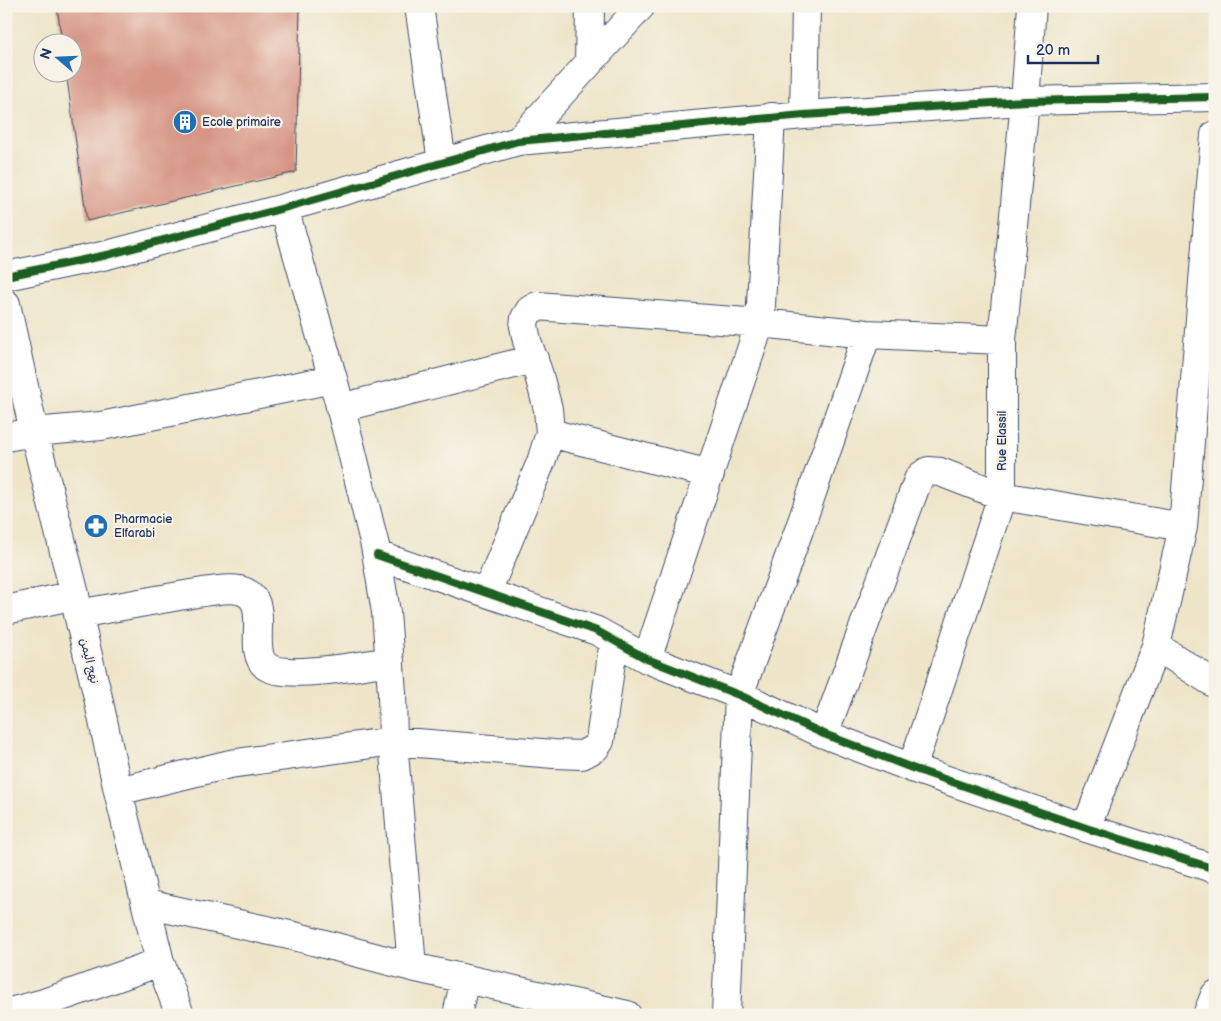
<svg xmlns="http://www.w3.org/2000/svg" width="1221" height="1021" font-family="'Balsamiq Sans','Playpen Sans Arabic',sans-serif">
<style>
.building{fill:#d79685}
.lines{fill:none;stroke-linecap:round;stroke-linejoin:round}
.minor-casing{stroke:#3b4a6e;stroke-width:30}
.minor{stroke:#fff;stroke-width:28}
.cycleway-casing{stroke:#f7f3e8;stroke-width:11}
.cycleway{stroke:#1b5e20;stroke-width:8}
.labels{text-anchor:middle;dominant-baseline:central;stroke-width:4.5;stroke-linejoin:round;paint-order:stroke}
.poi-label{font-size:12px;fill:#1b2f5e;stroke:#f7f3e8;text-anchor:start}
.street-label{font-size:12px;fill:#1b2f5e;stroke:#f7f3e8}
</style>
<rect width="100%" height="100%" fill="#f7f3e8"/>
<filter id="ink" filterUnits="userSpaceOnUse"><feTurbulence type="fractalNoise" baseFrequency=".02" numOctaves="2"/><feDisplacementMap in="SourceGraphic" scale="10" xChannelSelector="R" yChannelSelector="G"/><feConvolveMatrix kernelMatrix="1 2 1 2 8 2 1 2 1" color-interpolation-filters="sRGB"/></filter>
<filter id="wash" filterUnits="userSpaceOnUse"><feTurbulence type="fractalNoise" baseFrequency=".0096" numOctaves="4" result="noise"/><feDisplacementMap in="SourceGraphic" scale="20" xChannelSelector="R" yChannelSelector="G"/><feGaussianBlur stdDeviation="1.12" result="paint"/><feColorMatrix in="noise" values="0 0 0 0 0 0 0 0 0 0 0 0 0 0 0 0 0 1.4 0 .05"/><feComposite in="paint" operator="in"/></filter>
<g filter="url(#wash)">
<rect width="100%" height="100%" fill="#eee5c9"/>
<g id="blocks">
<path class="building" d="M57 6H300L296 172 87 221 66 72H72V42H62Z"/>
</g>
</g>
<g filter="url(#ink)">
<use href="#blocks" fill-opacity="0" stroke="#3b4a6e" stroke-width="1"/>
<g class="lines">
<g class="minor-casing">
<path id="minor" d="M419 6 442 162
M589 63 590 6
M804 115 806 6
M1215 135 1183 527 1156 646 1215 684
M518 141 641 6
M284 208 333 379 351 448 375 546 386 612 392 693 393 741 412 967
M6 276 107 255 284 208 518 141 804 115 1025 101 1215 97
M6 304 34 432 75 595 78 614 97 693 118 791 160 962 180 1015
M340 408 534 359
M550 433 710 474
M6 437 34 432 101 426 333 379
M377 555 597 631 647 659 739 695 824 734 912 768 1086 828 1215 869
M487 592 541 462 550 433 548 409 538 372 527 341 524 326 525 318 530 310 537 306 760 323 867 334 1002 340
M6 610 75 595
M78 614C111 608 145 602 179 596 193 594 225 587 239 590 275 598 245 649 266 666 285 680 365 665 390 661
M647 659 760 323 771 117
M824 734 918 480 921 476 928 471 940 472 1002 496 1183 527
M912 768 1002 496V340L1025 101 1032 6
M118 791 230 764 393 741 554 754 582 755 595 748 600 741 614 640
M1086 828 1156 646
M146 904 294 936 412 967 627 1015
M6 1013 44 1003 160 962
M457 1015 465 979
M726 1015 739 695 799 530 867 334
M1207 1015 1215 995"/>
</g>
<use href="#minor" class="minor"/>
<g class="cycleway-casing">
<path id="cycleway" d="M6 276 107 255 284 208 518 141 804 115 1025 101 1215 97
M377 555 597 631 647 659 739 695 824 734 912 768 1086 828 1215 869"/>
</g>
<use href="#cycleway" class="cycleway"/>
</g>
</g>
<defs>
<g id="building-disc" transform="scale(1.25)"><circle r="9.5" fill="#1f6fb2" stroke="#f7f3e8"/><path d="M-4-6H4V6H1V3H-1V6H-4ZM-2.5-4.3h1.7v1.8h-1.7ZM.8-4.3h1.7v1.8H.8ZM-2.5-1h1.7V.8h-1.7ZM.8-1h1.7V.8H.8Z" fill="#fff"/></g>
<g id="pharmacy-disc" transform="scale(1.25)"><circle r="9.5" fill="#1f6fb2" stroke="#f7f3e8"/><path d="M-2-6h4v4h4v4h-4v4h-4v-4h-4v-4h4Z" fill="#fff"/></g>
</defs>
<g fill-rule="evenodd">
<use href="#building-disc" x="185" y="122"/>
<use href="#pharmacy-disc" x="96" y="526"/>
</g>
<g class="labels">
<g class="poi-label">
<text x="202" y="122">Ecole primaire</text>
<text x="114" y="519">Pharmacie<tspan x="114" dy="14">Elfarabi</tspan></text>
</g>
<g class="street-label">
<text transform="translate(1002 441) rotate(-90)">Rue Elassil</text>
<text transform="translate(89 661) rotate(76)">نهج اليمن</text>
</g>
</g>
<rect width="1221" height="1021" fill="none" stroke="#f7f3e8" stroke-width="25"/>
<g transform="translate(58 58) rotate(289)"><circle r="24" fill="#f7f3e8" stroke="#9fa5b1"/>
<path d="M0-4L9 19L0 12L-9 19Z" fill="#1f6fb2"/>
<text y="-8" font-size="14" font-weight="bold" text-anchor="middle" fill="#1b2f5e">N</text>
</g>
<path d="M1028 55v8h70v-8" fill="none" stroke="#1b2f5e" stroke-width="2.5"/>
<text x="1036" y="55" font-size="15" fill="#1b2f5e" stroke="#f7f3e8" stroke-width="4" paint-order="stroke">20 m</text>
</svg>
